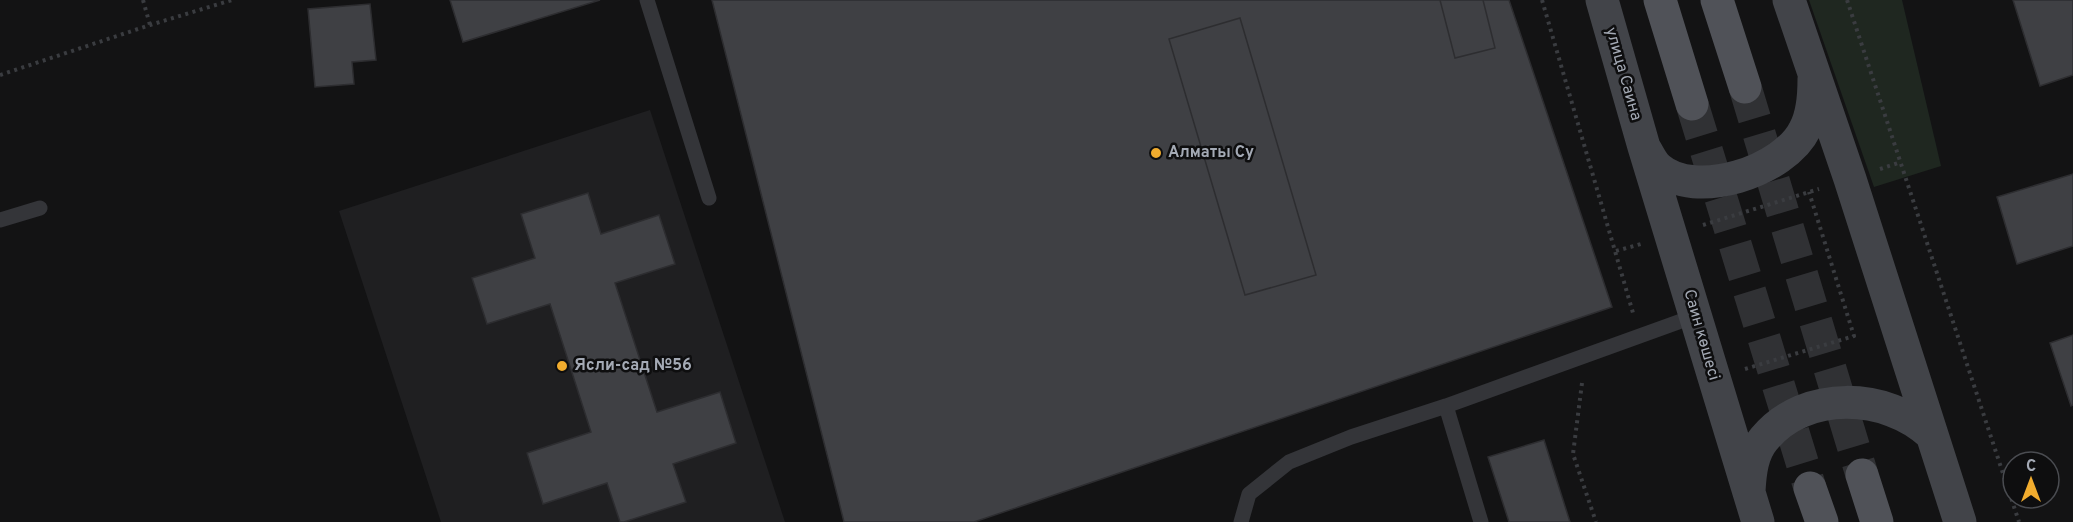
<svg xmlns="http://www.w3.org/2000/svg" width="2073" height="522" font-family="Overpass,sans-serif">
<style>
.built{fill:#1f1f21}
.green{fill:#1f2720}
.building{fill:#3f4044;stroke:#2d2d30;stroke-width:1.5}
.lines{fill:none;stroke-linecap:round;stroke-linejoin:round}
.primary-tunnel{stroke:#303134;stroke-width:33;stroke-dasharray:33 16;stroke-linecap:butt}
.path{stroke:#3a3c40;stroke-width:4;stroke-dasharray:3 4.5;stroke-linecap:butt}
.lane{stroke:#343539;stroke-width:15}
.secondary{stroke:#424449;stroke-width:33}
.primary{stroke:#505258;stroke-width:33}
.poi-dot{fill:#f1ac2e;stroke:#0e0e0f;stroke-width:2}
.labels{text-anchor:middle;dominant-baseline:central;stroke-width:5;stroke-linejoin:round;paint-order:stroke}
.street-label{font-size:16px;fill:#a4aab5;stroke:#0e0e0f}
.poi-label{font-size:16px;font-weight:bold;fill:#a4aab5;stroke:#0e0e0f;text-anchor:start}
</style>
<rect width="100%" height="100%" fill="#131314"/>
<path class="built" d="M650 110 785 522H441L339 211Z"/>
<path class="green" d="M1809 0H1902L1941 166 1874 187Z"/>
<path class="building" d="M450 0H600L463 42Z
M712 0H1509L1612 307 974 522H844Z
M1440 0H1483L1495 48 1455 58Z
M2013 0H2073V75L2040 86Z
M370 4 376 60 352 62 354 84 315 87 308 9Z
M1240 18 1316 275 1245 295 1169 39Z
M2073 174V246L2017 264 1997 197Z
M588 193 601 234 659 215 675 264 615 283 657 412 720 392 736 443 673 464 686 502 624 522H620L607 483 543 504 527 453 591 432 550 304 487 324 472 278 535 258 521 214Z
M2073 335V405L2071 406 2050 343Z
M1544 440 1570 522H1509L1488 457Z"/>
<g class="lines">
<path class="primary-tunnel" d="M1745 87 1862 475
M1692 104 1810 488"/>
<path class="path" d="M143 0 150 25
M1542 0 1633 313
M1847 0 2019 522
M0 75 150 25 232 0
M1880 169 1901 162
M1703 225 1819 189
M1616 251 1641 244
M1745 369 1854 336 1809 192
M1582 383 1573 454 1596 522"/>
<path class="lane" d="M647 0 709 198
M0 220 40 208
M1446 406 1481 522
M1241 522 1249 494 1289 462 1351 437 1446 406 1695 316"/>
<path class="secondary" d="M1602 0 1644 147 1758 522
M1789 0 1850 179 1960 522
M1645 149C1649 155 1652 163 1658 168 1695 201 1785 171 1805 129 1813 114 1814 96 1814 79
M1749 491C1750 473 1752 453 1764 439 1805 389 1887 393 1931 434"/>
<path class="primary" d="M1660 0 1692 104
M1717 0 1745 87
M1862 475 1877 522
M1810 488 1822 522"/>
</g>
<g class="poi-dot">
<circle cx="1156" cy="153" r="6"/>
<circle cx="562" cy="366" r="6"/>
</g>
<g class="labels">
<g class="street-label">
<text transform="translate(1623 74) rotate(74)">улица Саина</text>
<text transform="translate(1701 335) rotate(74)">Саин көшесі</text>
</g>
<g class="poi-label">
<text x="1168" y="153">Алматы Су</text>
<text x="574" y="366">Ясли-сад №56</text>
</g>
</g>
<g transform="translate(2031 480)"><circle r="28" fill="#0e0e0f" stroke="#4a4c51" stroke-width="1.5"/>
<path d="M0-4.5L10 22L0 15L-10 22Z" fill="#f1ac2e"/>
<text y="-9" font-size="16" font-weight="bold" text-anchor="middle" fill="#a4aab5">С</text>
</g>
</svg>
